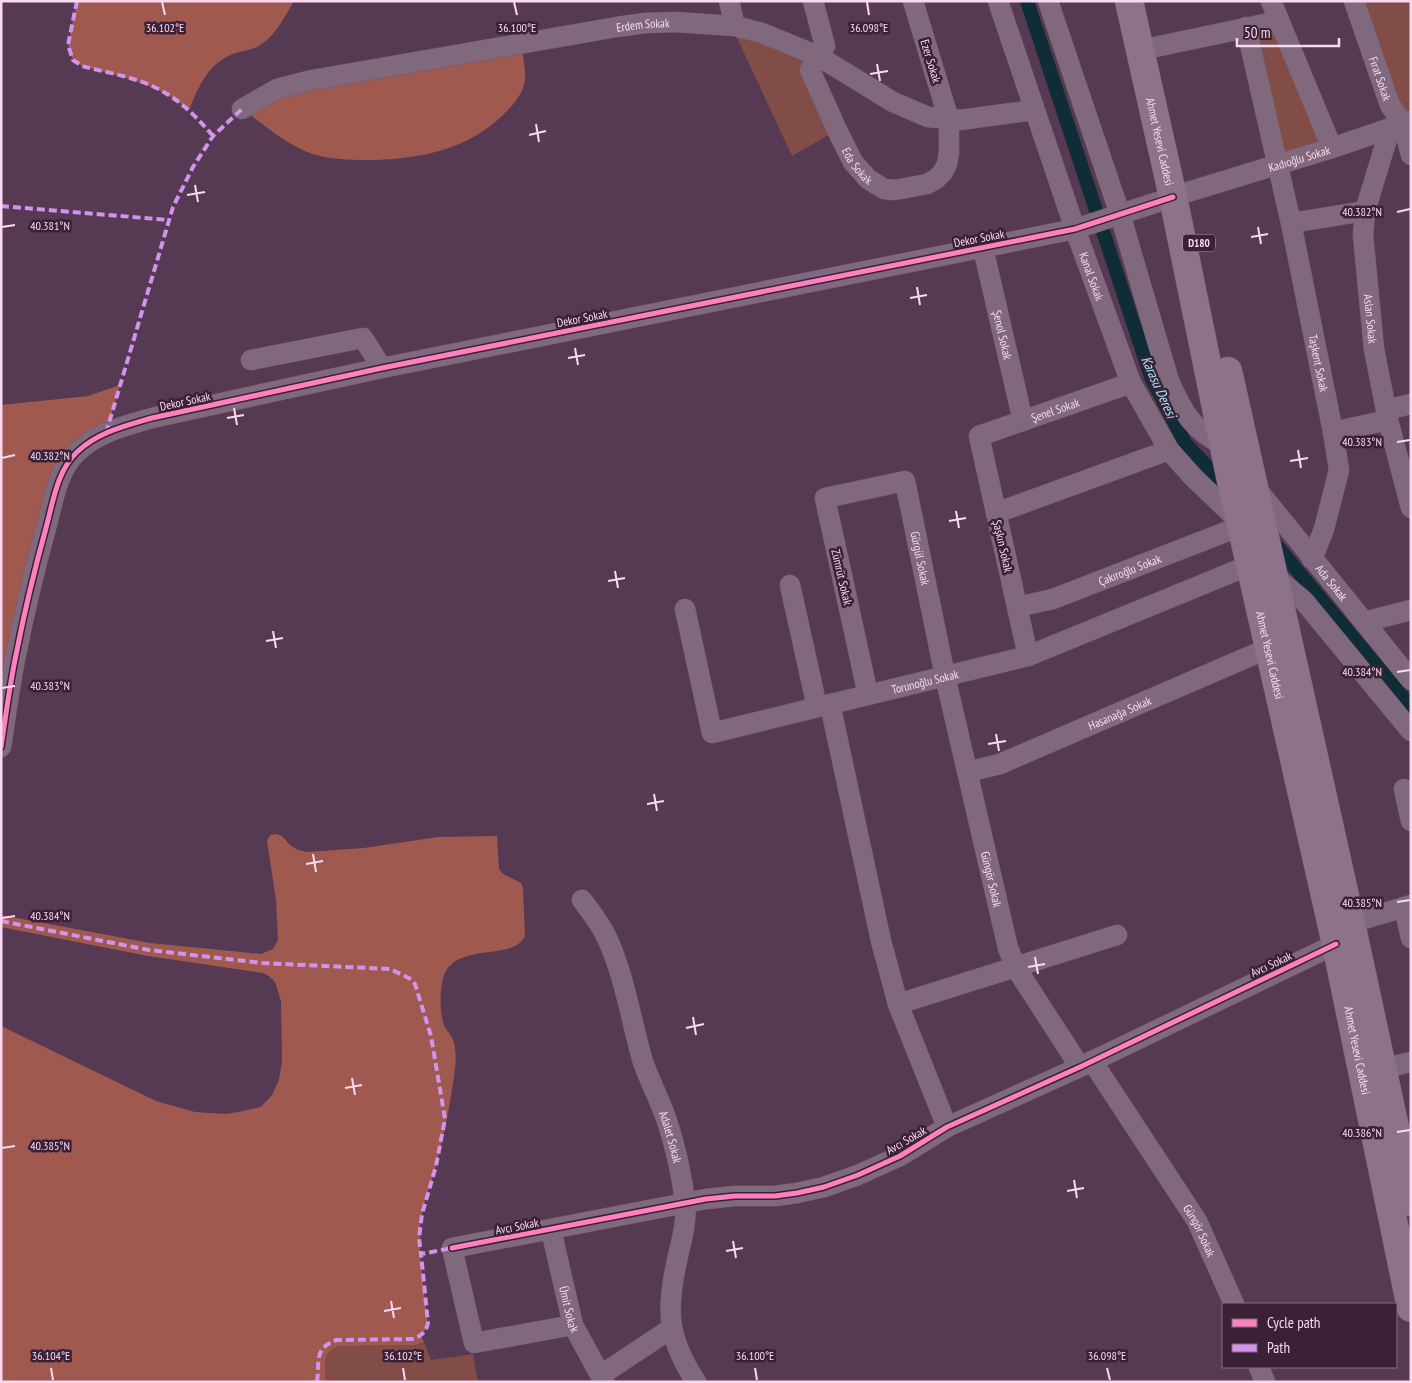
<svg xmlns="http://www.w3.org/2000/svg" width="1412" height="1383" font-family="'PT Sans Narrow',sans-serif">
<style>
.green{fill:#824d46}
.forest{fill:#a0594f}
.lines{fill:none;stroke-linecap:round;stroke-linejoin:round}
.canal{stroke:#0f2d36;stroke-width:14}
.minor-casing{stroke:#73596f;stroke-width:21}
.highway-casing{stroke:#73596f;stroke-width:29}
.minor{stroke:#80697d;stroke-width:20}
.highway{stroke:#8e728a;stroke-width:28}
.quiet{stroke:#d193ec;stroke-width:4;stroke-dasharray:8 4;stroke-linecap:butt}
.cycleway-casing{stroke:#3a2136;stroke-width:8}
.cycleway{stroke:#ff80c0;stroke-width:5}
.ticks{fill:none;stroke:#fad8f3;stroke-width:2}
.labels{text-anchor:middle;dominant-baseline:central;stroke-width:5;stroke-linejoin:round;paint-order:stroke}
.shield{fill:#3a2136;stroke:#c0a1ba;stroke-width:1}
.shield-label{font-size:11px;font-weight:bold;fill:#fad8f3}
.street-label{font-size:12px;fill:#fad8f3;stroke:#3a2136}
.water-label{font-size:14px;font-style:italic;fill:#9debfc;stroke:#3a2136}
.ticks-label{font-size:12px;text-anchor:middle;fill:#fad8f3;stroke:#3a2136;stroke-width:5;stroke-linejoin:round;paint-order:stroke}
</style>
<rect width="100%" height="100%" fill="#563953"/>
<path class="green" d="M1354 1H1411V121L1403 124Z
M1279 21 1332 148 1278 164 1246 27Z
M731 25 818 56 810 70 837 130 792 156Z
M424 1342 431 1360 473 1354 478 1382H325C327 1365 319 1354 339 1346L416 1345Z"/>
<path class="forest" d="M77 1H294C285 16 276 34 262 44 254 50 245 50 236 53 209 61 199 86 189 110 155 82 123 78 82 66L73 60 68 45Z
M521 44C523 59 528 74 523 88 519 99 510 108 502 116 467 149 423 158 376 160 356 160 335 160 316 155 288 147 265 125 242 109L267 94Z
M120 385 106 433 63 469 1 747V405L88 396Z
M276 834 282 836 290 845 298 850 307 852 364 848 438 837 497 836 499 869 503 874 521 883 523 888 525 936C513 961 463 943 446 971 439 982 439 1016 445 1027 448 1033 453 1036 454 1043 456 1051 456 1061 455 1069 451 1101 444 1135 436 1166 432 1182 425 1197 422 1213 416 1243 424 1292 428 1323L426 1329 421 1336 424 1342 416 1345 339 1346C319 1354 327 1365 325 1382H1V1026L156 1101 195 1112 226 1114 243 1111 261 1107 272 1095 279 1080 282 1061 281 1001 275 982 269 976 263 973 148 956 1 927V915L150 943 261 954 273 949 278 940 276 900 267 841 270 835Z"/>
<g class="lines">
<path class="canal" d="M1027 1 1151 377 1185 443 1228 488
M1271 539 1411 707"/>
<g class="minor-casing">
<g id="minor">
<path d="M729 1 735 26"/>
<path id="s1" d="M813 1 825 46 810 70 837 130 853 162 868 179 884 189 895 190 927 184 936 179 943 172 947 164 949 152V120L913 1"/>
<path id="s2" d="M998 1 1075 229 1131 383 1169 450 1193 477 1240 522"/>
<path d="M1048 1 1120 214 1169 381C1182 411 1193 431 1224 445"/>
<path d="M1271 1 1332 148"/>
<path id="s3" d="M1354 1 1390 105 1403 124 1411 155"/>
<path id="s4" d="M1246 27 1291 223 1333 432 1339 470 1324 529 1312 559"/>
<path d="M1155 47 1279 21"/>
<path id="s5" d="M242 109 277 89 312 80 617 27 645 23 675 22 735 26 762 33 818 56 893 102 928 117 960 120 1034 110"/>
<path id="s6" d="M1390 129 1365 211 1363 235 1374 349 1388 420 1411 508"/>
<path id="s7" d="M1188 192 1332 148 1411 121"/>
<path d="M1291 223 1365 211"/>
<path id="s8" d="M983 248 1023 421"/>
<path d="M251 360 363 338 382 368"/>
<path d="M1386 410 1411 404"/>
<path d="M1333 432 1388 420"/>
<path id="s9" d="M1256 488 1411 680"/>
<path d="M996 513 1169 450"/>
<path d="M1273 575 1304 601 1411 731"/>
<path d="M790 585 817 707"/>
<path id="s10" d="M1017 607 1053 599 1241 526"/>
<path id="s11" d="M685 609 712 733 1028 656 1250 565"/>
<path d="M1364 622 1411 610"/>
<path id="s12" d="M1028 656 979 436 1131 383"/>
<path id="s13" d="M868 695 825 498 905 481 945 676 1008 948 1016 968 1080 1067"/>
<path d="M830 704 881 941 898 1004 947 1127"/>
<path d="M1 747C6 715 10 682 17 650 25 609 35 568 46 528 53 502 57 471 77 452 98 432 125 426 152 418L382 368 1075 229 1173 197"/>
<path id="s14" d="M967 772 1000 764 1269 648"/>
<path d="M1404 789 1411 821"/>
<path id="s15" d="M582 900C591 912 601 924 607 938 625 977 631 1021 643 1062 650 1081 659 1099 666 1118 675 1145 682 1175 685 1203 687 1221 682 1239 678 1256 666 1308 666 1336 696 1382"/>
<path d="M1404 907 1411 938"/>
<path d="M1351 923 1411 905"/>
<path d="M898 1004 1117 935"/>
<path id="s16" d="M1092 1061 1197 1221 1234 1304"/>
<path d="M1382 1069 1411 1062"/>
<path id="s17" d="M551 1230 573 1325 604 1382"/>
<path d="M573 1325 474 1343 452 1248 706 1199 735 1196H775L797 1193 824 1187 858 1175 900 1156 947 1127 1080 1067 1336 944"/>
<path d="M1259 1367 1265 1382"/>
<path d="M601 1375 672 1328"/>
</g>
</g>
<g class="highway-casing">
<g id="highway">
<path id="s18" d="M1129 1 1173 197 1230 476 1336 944 1411 1308"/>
<path d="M1228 371 1351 923 1411 1202"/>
</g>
</g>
<use href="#minor" class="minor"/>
<use href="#highway" class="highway"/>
<path class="quiet" d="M77 1 68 45 73 60 82 66C104 72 129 76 150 85 176 96 195 115 213 136
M1 206 169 220
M106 433 173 207 193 167 213 136 242 109
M1 921 149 950 262 963 390 969 409 978 415 984 431 1036 445 1119 436 1166 422 1214 419 1238 421 1254
M317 1382C320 1362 313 1348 337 1340L414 1339C422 1335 426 1332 428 1323L421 1254 452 1248"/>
<g class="cycleway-casing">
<path id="cycleway" d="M1 747C6 715 10 682 17 650 25 609 35 568 46 528 53 502 57 471 77 452 98 432 125 426 152 418L382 368 1075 229 1173 197
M452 1248 706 1199 735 1196H775L797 1193 824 1187 858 1175 900 1156 947 1127 1080 1067 1336 944"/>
</g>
<use href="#cycleway" class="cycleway"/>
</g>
<path class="ticks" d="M162 2 165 15M514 2 517 15M867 2 869 15M877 64 880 81M870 74 888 71M536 124 539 142M529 135 546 131M195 185 198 202M187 195 205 192M1397 212 1410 209M2 227 15 225M1258 227 1261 244M1251 237 1268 234M917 287 920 305M910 298 927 295M575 348 578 365M568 358 585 355M234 408 237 425M227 418 244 415M1397 442 1410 440M1298 450 1301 468M2 458 15 455M1290 461 1308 458M956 511 959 528M949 521 966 518M615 571 618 588M608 581 625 578M273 631 276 648M266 641 283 638M1397 672 1410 670M2 688 15 686M996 734 999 751M988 744 1006 741M654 794 657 811M647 804 664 801M313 854 316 872M306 864 323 861M1397 902 1410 900M2 918 15 916M1035 957 1038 974M1028 967 1045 964M693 1017 696 1035M686 1028 704 1024M352 1078 355 1095M345 1088 362 1085M1397 1132 1410 1130M2 1148 15 1146M1074 1180 1077 1198M1067 1191 1084 1188M733 1241 736 1258M726 1251 743 1248M391 1301 394 1318M384 1311 401 1308M51 1368 53 1380M403 1368 405 1380M755 1368 757 1380M1107 1368 1110 1380"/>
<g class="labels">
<rect class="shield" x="1183" y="234.5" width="32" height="17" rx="4"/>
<g class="shield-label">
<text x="1199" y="243">D180</text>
</g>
<g class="street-label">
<text stroke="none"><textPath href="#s5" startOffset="412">Erdem Sokak</textPath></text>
<text transform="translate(931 61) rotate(73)">Ezer Sokak</text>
<text stroke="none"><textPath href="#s3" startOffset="82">Fırat Sokak</textPath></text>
<text stroke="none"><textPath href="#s18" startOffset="144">Ahmet Yesevi Caddesi</textPath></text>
<text stroke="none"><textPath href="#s7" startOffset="116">Kadıoğlu Sokak</textPath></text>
<text stroke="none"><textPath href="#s1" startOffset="182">Eda Sokak</textPath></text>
<text transform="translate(979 238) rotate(-11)">Dekor Sokak</text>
<text stroke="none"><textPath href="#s2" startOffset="291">Kanal Sokak</textPath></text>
<text transform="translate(582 318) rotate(-11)">Dekor Sokak</text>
<text stroke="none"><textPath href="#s6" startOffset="194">Aslan Sokak</textPath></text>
<text stroke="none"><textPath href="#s8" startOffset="89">Şenol Sokak</textPath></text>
<text stroke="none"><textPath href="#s4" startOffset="344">Taşkent Sokak</textPath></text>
<text transform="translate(185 401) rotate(-12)">Dekor Sokak</text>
<text stroke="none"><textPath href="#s12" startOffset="306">Şenel Sokak</textPath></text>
<text transform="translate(1003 546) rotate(77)">Şaşkın Sokak</text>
<text stroke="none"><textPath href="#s13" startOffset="362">Gürgül Sokak</textPath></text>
<text stroke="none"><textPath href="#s10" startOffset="119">Çakıroğlu Sokak</textPath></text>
<text transform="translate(842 577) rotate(77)">Zümrüt Sokak</text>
<text stroke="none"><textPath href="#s9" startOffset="121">Ada Sokak</textPath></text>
<text stroke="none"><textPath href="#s18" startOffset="669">Ahmet Yesevi Caddesi</textPath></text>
<text stroke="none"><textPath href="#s11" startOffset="346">Torunoğlu Sokak</textPath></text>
<text stroke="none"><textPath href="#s14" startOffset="164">Hasanağa Sokak</textPath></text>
<text stroke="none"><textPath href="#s13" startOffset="691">Güngör Sokak</textPath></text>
<text transform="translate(1271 964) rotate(-25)">Avcı Sokak</text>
<text stroke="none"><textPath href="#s18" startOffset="1074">Ahmet Yesevi Caddesi</textPath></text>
<text stroke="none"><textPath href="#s15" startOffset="255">Adalet Sokak</textPath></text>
<text transform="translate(906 1140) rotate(-30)">Avcı Sokak</text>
<text transform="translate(517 1226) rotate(-11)">Avcı Sokak</text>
<text stroke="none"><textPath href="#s16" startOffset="201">Güngör Sokak</textPath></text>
<text stroke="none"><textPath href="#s17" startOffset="81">Ümit Sokak</textPath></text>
</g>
<g class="water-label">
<text transform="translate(1159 387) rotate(66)">Karasu Deresi</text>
</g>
</g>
<g class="ticks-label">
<text x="165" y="32">36.102°E</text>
<text x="517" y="32">36.100°E</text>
<text x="869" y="32">36.098°E</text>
<text x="1362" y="216">40.382°N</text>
<text x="50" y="230">40.381°N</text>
<text x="1362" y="446">40.383°N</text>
<text x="50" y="460">40.382°N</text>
<text x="1362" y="676">40.384°N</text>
<text x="50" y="690">40.383°N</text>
<text x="1362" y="907">40.385°N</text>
<text x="50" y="920">40.384°N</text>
<text x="1362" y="1137">40.386°N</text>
<text x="50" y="1150">40.385°N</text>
<text x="51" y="1360">36.104°E</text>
<text x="403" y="1360">36.102°E</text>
<text x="755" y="1360">36.100°E</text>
<text x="1107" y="1360">36.098°E</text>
</g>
<rect width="1412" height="1383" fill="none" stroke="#fad8f3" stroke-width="5"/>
<rect x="1222" y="1303" width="175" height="65" fill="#3a2136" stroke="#876a82"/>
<rect x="1232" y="1319" width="25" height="8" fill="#ff80c0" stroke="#876a82"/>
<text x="1267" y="1328" font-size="15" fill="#fad8f3">Cycle path</text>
<rect x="1232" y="1344" width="25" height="8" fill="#d193ec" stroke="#876a82"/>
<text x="1267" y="1353" font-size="15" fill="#fad8f3">Path</text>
<path d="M1237 38v8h102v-8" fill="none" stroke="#fad8f3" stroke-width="2.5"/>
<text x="1244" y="38" font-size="15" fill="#fad8f3" stroke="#3a2136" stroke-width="4" paint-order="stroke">50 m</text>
</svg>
